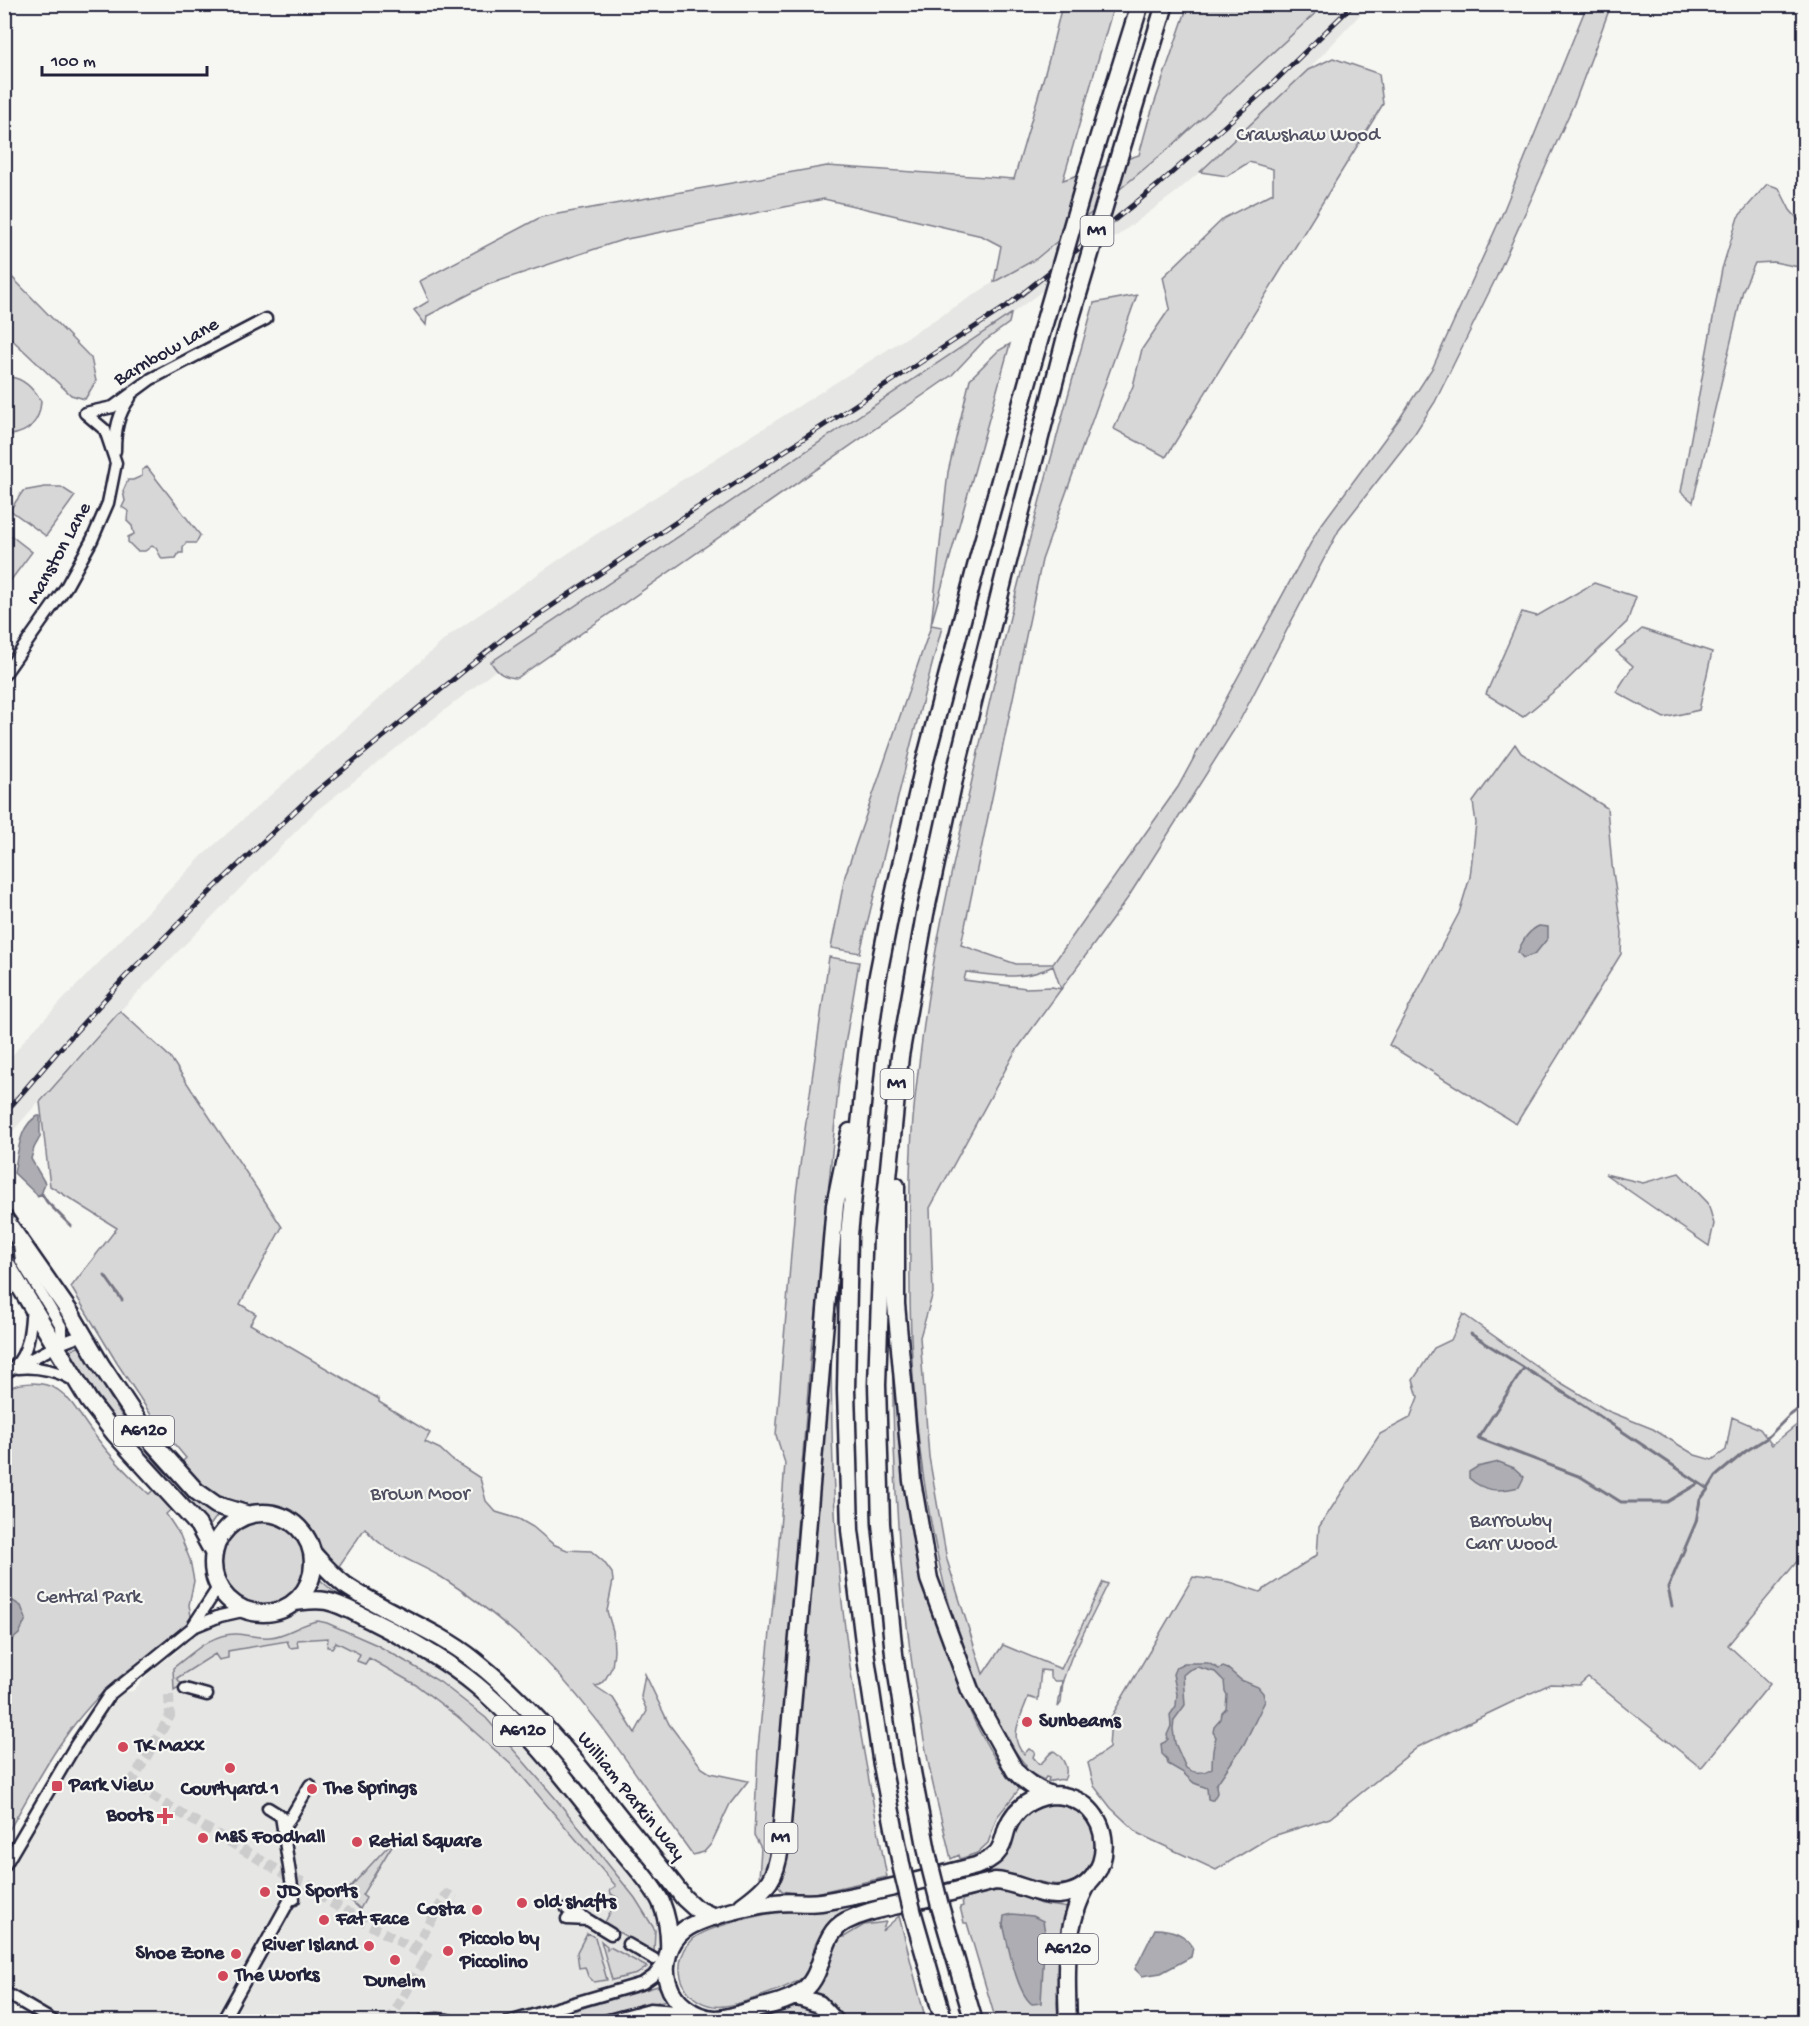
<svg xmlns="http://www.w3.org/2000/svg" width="1809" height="2026" font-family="'Gochi Hand',sans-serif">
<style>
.built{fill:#e6e6e4}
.green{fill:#d7d7d7;stroke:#7c7c89;stroke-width:1.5;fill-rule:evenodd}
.water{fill:#adadb3;stroke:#757583;stroke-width:1.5;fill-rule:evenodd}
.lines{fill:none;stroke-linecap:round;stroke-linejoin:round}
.stream{stroke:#757583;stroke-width:3}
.minor-tunnel{stroke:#cccccd;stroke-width:10;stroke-dasharray:10 5;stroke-linecap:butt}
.minor-casing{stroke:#22223b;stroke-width:15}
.highway-casing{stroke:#22223b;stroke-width:21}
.minor{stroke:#f6f6f2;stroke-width:10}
.highway{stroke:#f6f6f2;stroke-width:16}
.rail-casing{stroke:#22223b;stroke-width:5}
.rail{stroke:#f6f6f2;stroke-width:3;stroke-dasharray:9;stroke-linecap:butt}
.highway-bridge-casing{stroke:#22223b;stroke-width:21;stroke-linecap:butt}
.highway-bridge{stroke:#f6f6f2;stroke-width:16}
.poi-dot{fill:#d1495b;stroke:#f6f6f2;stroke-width:2}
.labels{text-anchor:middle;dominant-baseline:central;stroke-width:4.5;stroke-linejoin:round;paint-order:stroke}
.shield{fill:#f6f6f2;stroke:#626272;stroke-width:1.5}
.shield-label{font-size:18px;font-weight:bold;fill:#22223b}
.park-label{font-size:20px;fill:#4f4f62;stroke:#f6f6f2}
.street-label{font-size:20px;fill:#22223b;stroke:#f6f6f2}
.poi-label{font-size:20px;font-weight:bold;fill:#22223b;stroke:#f6f6f2;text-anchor:start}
</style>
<rect width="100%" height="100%" fill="#f6f6f2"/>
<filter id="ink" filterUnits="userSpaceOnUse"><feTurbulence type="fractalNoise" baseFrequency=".0167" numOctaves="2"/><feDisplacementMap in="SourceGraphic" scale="12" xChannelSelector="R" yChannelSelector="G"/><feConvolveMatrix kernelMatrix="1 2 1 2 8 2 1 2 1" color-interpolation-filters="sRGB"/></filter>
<g filter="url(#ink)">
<path class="built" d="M1324 5H1369L1308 70 1200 172 1174 194 1011 314 492 662 496 670 316 811 106 1025 5 1140 4 1066 26 1038 202 856 451 634 589 539 994 282 1036 259 1174 144Z
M326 1601 476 1684 640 1873 670 1935 653 1976 509 2021H55L5 1992V1868L38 1811 111 1700 119 1693 133 1691 152 1670 178 1651 174 1640 247 1610 265 1613 281 1610 294 1602Z"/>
<path class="green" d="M1062 5H1114L1063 180 1139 155 1148 122 1188 5H1324L1174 144 1036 259 994 282 1001 246 982 236 824 199 622 240 487 285 427 316 426 325 414 310 429 301 420 281 541 217 827 166 1014 179 1049 59Z
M1587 5H1611L1576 99 1496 278 1435 402 1415 433 1339 530 1239 722 1127 899 1015 1052 930 1208 933 1293 920 1337 929 1457 947 1560 983 1674 1003 1645 1061 1669 1103 1582 1108 1584 1071 1658 1063 1680 1061 1703 1058 1707 1062 1681H1054L1050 1677V1671L1041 1670 1038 1700 1028 1697C1022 1716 1007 1737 1024 1754L1029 1749 1035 1752 1033 1757 1039 1764C1045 1762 1047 1754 1054 1751 1063 1757 1070 1769 1064 1780 1058 1778 1054 1782 1048 1781L1049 1778 1046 1777 1044 1780 1022 1769 1026 1766C967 1690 942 1592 927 1499 913 1417 909 1334 910 1251 910 1218 909 1185 911 1152 912 1110 919 1066 924 1024 935 942 954 861 972 780 1007 619 1049 461 1094 303L1137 295 1042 560 961 945 1016 964H1053L1178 787 1319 528 1400 418 1433 367 1501 217ZM1053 966 1061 989 1052 987 1026 988 964 980 966 972C997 976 1025 981 1053 966Z
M1333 58 1379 74 1383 104 1166 457 1114 429 1133 386 1142 349 1170 308 1163 277 1224 218 1273 193V169L1249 162 1227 176 1200 172 1308 70Z
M1767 184 1779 188 1790 210 1804 226V268L1774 262 1755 263 1743 290 1693 502 1681 492 1722 269 1738 217Z
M4 269 91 358 96 381 85 399 71 395 5 333Z
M1011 314 1009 323 982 343 952 375 517 678C504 677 498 674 491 662Z
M1010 344 931 625 942 627 911 744 860 953 831 948 845 876 931 626 948 472 970 379 998 351Z
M9 377C24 378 33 389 41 401 40 421 29 433 10 435L5 431V378Z
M147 467 200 535 196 543H186L183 547V553H179L176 558 162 559 156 548 152 546 145 551H137L128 542V537L134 534 132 526 127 521 128 511 122 507 125 501 123 491 128 480H133L142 476V470Z
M45 487H61L75 496 46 536 10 510 23 491Z
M5 531 32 552 5 588H4Z
M1594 583 1636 597 1627 622 1564 683 1523 717 1486 694 1522 612 1537 616Z
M1642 629 1712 652 1699 710 1664 718 1616 692 1633 666 1616 651Z
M1515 744 1521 753 1607 808 1612 865 1622 933 1621 954 1516 1124 1389 1045 1459 913 1470 877 1476 823 1473 802Z
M829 957 859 962 839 1080 814 1338H812L774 1825 770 1861 763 1881 759 1879 761 1848 754 1835 758 1748 778 1555 785 1463 776 1435 796 1194Z
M120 1011 170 1057 282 1227 240 1304 256 1314 250 1324 379 1399V1402L430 1433 425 1442 440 1449 452 1460 480 1478 486 1501 496 1512 519 1519 533 1527 553 1544 567 1550 591 1551 604 1562 612 1573 613 1581 607 1611 613 1631 614 1651 612 1667 606 1678 600 1685 595 1686 613 1698 635 1733 647 1711 641 1697 645 1674 669 1724 702 1768 710 1773 748 1781 730 1804 711 1844 704 1852 693 1855C641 1784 594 1704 528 1644 500 1619 473 1597 441 1577 417 1562 382 1552 365 1528L337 1569 302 1521 282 1510 262 1507 238 1506 187 1493 217 1516 209 1527 197 1510 184 1497 166 1514 180 1535 190 1560 194 1581 189 1605 193 1627C163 1647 129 1666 103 1692 59 1735 36 1785 5 1837V1389C21 1382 41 1380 58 1390 73 1400 82 1420 93 1433 109 1455 129 1476 149 1494L164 1479C129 1439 96 1397 68 1351L78 1347C89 1351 93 1368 99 1378 118 1411 138 1443 164 1471L169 1475 186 1458 155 1421 117 1363 71 1287 117 1228 50 1186 40 1102Z
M1679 1173 1708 1203 1714 1224 1709 1246 1605 1174 1643 1183Z
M831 1290C831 1379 831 1469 838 1558 846 1665 867 1771 887 1877L807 1895 782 1891 778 1886 785 1870 788 1847Z
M1463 1314 1553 1378 1608 1411 1653 1429 1695 1455 1712 1460 1726 1450 1732 1417 1760 1429 1772 1445 1804 1419V1553L1728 1645 1770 1684 1701 1768 1588 1677 1579 1685 1550 1684 1418 1747 1330 1818 1270 1837 1216 1870 1139 1834 1111 1808 1094 1786 1088 1763 1109 1748 1111 1717 1193 1577 1230 1582 1260 1592 1317 1555 1319 1527 1380 1434 1410 1418 1418 1397 1413 1380 1434 1348 1451 1340Z
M893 1325 935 1618C949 1662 983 1761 1021 1787L997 1817 988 1843 977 1853 960 1859 959 1855 951 1859C944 1828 935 1797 929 1766 900 1621 891 1472 893 1325Z
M221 1563a42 42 0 1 1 84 0a42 42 0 1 1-84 0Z
M318 1578C324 1583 330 1589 336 1593 347 1600 361 1603 373 1609 400 1623 428 1636 452 1654 539 1719 603 1807 670 1892L665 1896 505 1703 313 1594Z
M318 1621 327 1623 377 1645 405 1661 440 1682 486 1718 556 1799 635 1898 655 1930 654 1952 604 1924 618 1898 611 1894 610 1890 616 1886 515 1768 458 1717 416 1685 369 1658 365 1664 357 1661 360 1654 336 1642 332 1648 327 1647 328 1638 297 1640 298 1647 290 1648 287 1641 228 1651V1658L219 1660 215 1654 177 1678 182 1685 174 1690 173 1668C193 1653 211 1633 237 1634 248 1635 259 1638 270 1637 287 1636 301 1623 318 1621Z
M1052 1802C1067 1804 1078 1807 1088 1819 1104 1839 1094 1874 1069 1883 1051 1888 1037 1879 1020 1879 983 1879 948 1885 912 1893 899 1896 885 1898 873 1904 855 1911 822 1926 815 1945 812 1955 813 1967 806 1975 795 1986 741 2004 725 2006 687 2011 664 1967 693 1939 708 1926 771 1912 792 1910L999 1861C1013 1833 1018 1810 1052 1802Z
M399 1834 362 1895 366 1898 360 1909 344 1894Z
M998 1891 1016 1894 1041 1904 1069 1908 1057 2003 1058 2021H996L967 1923H964L960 1907 963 1906 962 1900 984 1893Z
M899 1916 926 2021H845L841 2017 811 1993 834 1943 843 1933 844 1937 864 1925 886 1922 882 1931Z
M587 1933 595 1937 607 1980 594 1982 588 1976 585 1967 579 1968 577 1952Z
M601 1941 607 1946V1950L610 1947 647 1967 637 1974 612 1980Z
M658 1986 666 2000 587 2021 534 2022Z
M799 2006 815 2011 824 2019 823 2022H738L784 2007Z"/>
<path class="water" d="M1539 926 1548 927V938L1535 954 1523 958 1518 952C1522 941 1528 931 1539 926Z
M38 1116H40V1137L34 1148 31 1159 45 1183 41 1195 38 1196 14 1173C18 1155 19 1124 38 1116Z
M1499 1462 1514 1468 1524 1477 1519 1487C1499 1492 1484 1492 1469 1478V1472L1477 1467Z
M5 1596 21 1606 26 1619 19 1634 5 1646Z
M1184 1663H1208L1219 1669 1223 1667 1228 1669 1241 1680 1258 1687 1263 1693 1265 1701 1244 1744 1216 1785 1217 1793 1213 1800H1211L1208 1799 1207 1788 1194 1783 1182 1772 1168 1764 1167 1759 1162 1754 1161 1744 1165 1742 1168 1739 1167 1735 1171 1726 1170 1715 1176 1706 1177 1694 1173 1674 1176 1667ZM1197 1667 1215 1672 1224 1681 1225 1691 1227 1695 1226 1709 1222 1713 1221 1719 1214 1727 1213 1732 1216 1737C1213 1746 1212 1759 1212 1768 1203 1774 1195 1774 1186 1768L1175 1743 1173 1729 1174 1720 1185 1705 1183 1675 1189 1670Z
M1012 1914 1033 1916 1043 1921 1045 1932 1041 2003 1032 2004C1016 1992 1008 1944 1003 1924L1004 1916Z
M1155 1929C1170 1929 1185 1934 1193 1947L1191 1957 1161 1973 1142 1976 1135 1969Z"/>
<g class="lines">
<path class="stream" d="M38 1196 42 1194 47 1202 71 1226
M105 1276 122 1300
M1471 1334 1583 1405 1708 1489
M1524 1368 1478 1438 1581 1477 1621 1502H1667L1699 1483
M1672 1606 1668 1588 1696 1522 1700 1500 1708 1489 1716 1476 1746 1451 1767 1438 1789 1416 1804 1405"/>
<path class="minor-tunnel" d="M169 1695 170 1716 133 1780 135 1786 291 1878 306 1883 330 1902 430 1959
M414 1950 447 1894 456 1899
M389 2022 426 1957"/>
<g class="minor-casing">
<path id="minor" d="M85 413 113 407 151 379 266 319
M115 451C115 430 118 414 130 398
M4 675 66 587 92 540 108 503 116 463 105 430 85 413
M19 1244 21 1261 61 1326 62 1343
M15 1366C30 1350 30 1328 32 1307
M18 1368C38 1366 61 1371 77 1383
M4 1373 62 1343 83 1335
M193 1626 219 1586
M185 1689 207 1695
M268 1808 281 1816 294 1899
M283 1830 310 1785
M4 1867 75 1746 109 1695 193 1627 220 1616 247 1610
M567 1909 585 1918
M567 1919 588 1920 611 1934
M628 1944 654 1959
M4 1992 55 2022
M222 2022 293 1894
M421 2022C432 2018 443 2018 455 2022
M509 2022 643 1983 653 1976 665 1961
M601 2022 650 2009 689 2012"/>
</g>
<g class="highway-casing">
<path id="highway" d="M1124 140 1165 4
M1089 168 1140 4
M896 1186V1304L912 1481 929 1579 970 1690 1015 1771C1026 1783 1036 1789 1051 1795
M4 1218 71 1314 101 1365 153 1443 196 1491 216 1505 249 1515
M4 1260 89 1401 115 1434 198 1525 214 1554
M213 1563a50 50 0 1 1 100 0a50 50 0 1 1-100 0Z
M312 1553C323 1564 333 1576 345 1585 386 1613 435 1629 474 1660 532 1706 577 1763 622 1820 643 1846 664 1871 684 1898L695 1908 714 1917
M294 1602C305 1601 315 1599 326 1601 342 1604 357 1614 372 1621 408 1639 445 1659 476 1685 528 1728 575 1791 617 1844 631 1862 652 1883 661 1902 668 1919 670 1933 669 1951
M1051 1795C1118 1794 1122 1890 1058 1895 1037 1896 1017 1882 995 1881 966 1888 936 1896 907 1903 886 1908 866 1911 846 1921 819 1935 826 1971 805 1989 792 2000 775 2004 759 2008 745 2012 730 2019 715 2019 694 2018 674 2003 668 1983 662 1965 669 1941 684 1930 701 1917 754 1905 775 1903 790 1901 806 1904 821 1902 873 1894 924 1879 976 1866 983 1863 990 1860 996 1854 1003 1847 1004 1837 1007 1828 1015 1808 1031 1798 1051 1795Z
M929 1862 910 1761 894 1654 881 1524 877 1385 882 1239 900 1056 925 914 956 770 1007 565 1070 321
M902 1869 882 1765 866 1658 850 1530 846 1390 849 1235 867 1055 877 980 892 904 925 761 978 559 1037 348
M742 1906C768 1887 776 1879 780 1847L835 1205 850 1132
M940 1906 974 2022
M913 1914 944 2022
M795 1996 819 2004 836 2022
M1068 2022C1066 1974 1063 1924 1089 1882"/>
</g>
<use href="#minor" class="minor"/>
<use href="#highway" class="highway"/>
<g class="rail-casing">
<path id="rail" d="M4 1114 58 1051 126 976 214 888 312 795 504 638 697 508 1007 306 1158 185 1271 85 1354 4"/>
</g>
<use href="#rail" class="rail"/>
<g class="highway-bridge-casing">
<path id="highway-bridge" d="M1070 321 1124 140
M1037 348 1089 168
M929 1862 940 1906
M902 1869 913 1914"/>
</g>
<use href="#highway-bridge" class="highway-bridge"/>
</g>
</g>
<g class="poi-dot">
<circle cx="1027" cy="1722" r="6"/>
<circle cx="123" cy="1747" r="6"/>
<circle cx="230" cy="1768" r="6"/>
<rect x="51" y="1780" width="12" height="12" rx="3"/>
<circle cx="312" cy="1789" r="6"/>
<path d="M162 1807h6v6h6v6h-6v6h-6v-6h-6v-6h6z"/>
<circle cx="203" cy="1838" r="6"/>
<circle cx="357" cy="1842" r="6"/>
<circle cx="265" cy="1892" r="6"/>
<circle cx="522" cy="1903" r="6"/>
<circle cx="477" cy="1910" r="6"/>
<circle cx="324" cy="1920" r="6"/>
<circle cx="369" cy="1946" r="6"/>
<circle cx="448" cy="1951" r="6"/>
<circle cx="236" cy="1954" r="6"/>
<circle cx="395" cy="1960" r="6"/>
<circle cx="223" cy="1976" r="6"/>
</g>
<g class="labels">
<g class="shield">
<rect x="1080.5" y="216" width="33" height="30" rx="4.5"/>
<rect x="880.5" y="1069" width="33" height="30" rx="4.5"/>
<rect x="114" y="1416" width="60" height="30" rx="4.5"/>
<rect x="493" y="1716" width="60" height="30" rx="4.5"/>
<rect x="764.5" y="1823" width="33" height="30" rx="4.5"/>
<rect x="1038" y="1934" width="60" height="30" rx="4.5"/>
</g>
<g class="shield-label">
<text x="1097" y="231">M1</text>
<text x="897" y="1084">M1</text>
<text x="144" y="1431">A6120</text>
<text x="523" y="1731">A6120</text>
<text x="781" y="1838">M1</text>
<text x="1068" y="1949">A6120</text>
</g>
<g class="park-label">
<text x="1308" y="136">Crawshaw Wood</text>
<text x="420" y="1495">Brown Moor</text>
<text x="1511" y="1522">Barrowby<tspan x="1511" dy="23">Carr Wood</tspan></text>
<text x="89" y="1598">Central Park</text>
</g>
<g class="street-label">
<text transform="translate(167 353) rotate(-30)">Barnbow Lane</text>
<text transform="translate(60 554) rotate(-61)">Manston Lane</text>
<text transform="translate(630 1797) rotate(51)">William Parkin Way</text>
</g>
<g class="poi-label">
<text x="1039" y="1722">Sunbeams</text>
<text x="135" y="1747">TK Maxx</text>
<text x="69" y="1786">Park View</text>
<text x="324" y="1789">The Springs</text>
<text x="230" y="1790" text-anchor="middle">Courtyard 1</text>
<text x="153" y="1816" text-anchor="end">Boots</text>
<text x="215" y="1838">M&amp;S Foodhall</text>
<text x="369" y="1842">Retial Square</text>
<text x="277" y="1892">JD Sports</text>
<text x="534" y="1903">old shafts</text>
<text x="465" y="1910" text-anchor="end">Costa</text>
<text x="336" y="1920">Fat Face</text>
<text x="460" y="1940">Piccolo by<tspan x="460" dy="23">Piccolino</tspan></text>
<text x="357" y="1946" text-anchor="end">River Island</text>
<text x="224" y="1954" text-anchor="end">Shoe Zone</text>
<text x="235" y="1976">The Works</text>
<text x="395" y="1982" text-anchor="middle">Dunelm</text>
</g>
</g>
<rect width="1809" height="2026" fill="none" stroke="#f6f6f2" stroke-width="24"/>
<rect x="12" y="12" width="1785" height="2002" fill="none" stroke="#22223b" stroke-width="2" filter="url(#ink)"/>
<path d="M42 66v9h165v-9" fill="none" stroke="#22223b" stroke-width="3"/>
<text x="51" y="66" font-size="18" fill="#22223b" stroke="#f6f6f2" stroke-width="4.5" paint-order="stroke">100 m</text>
</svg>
